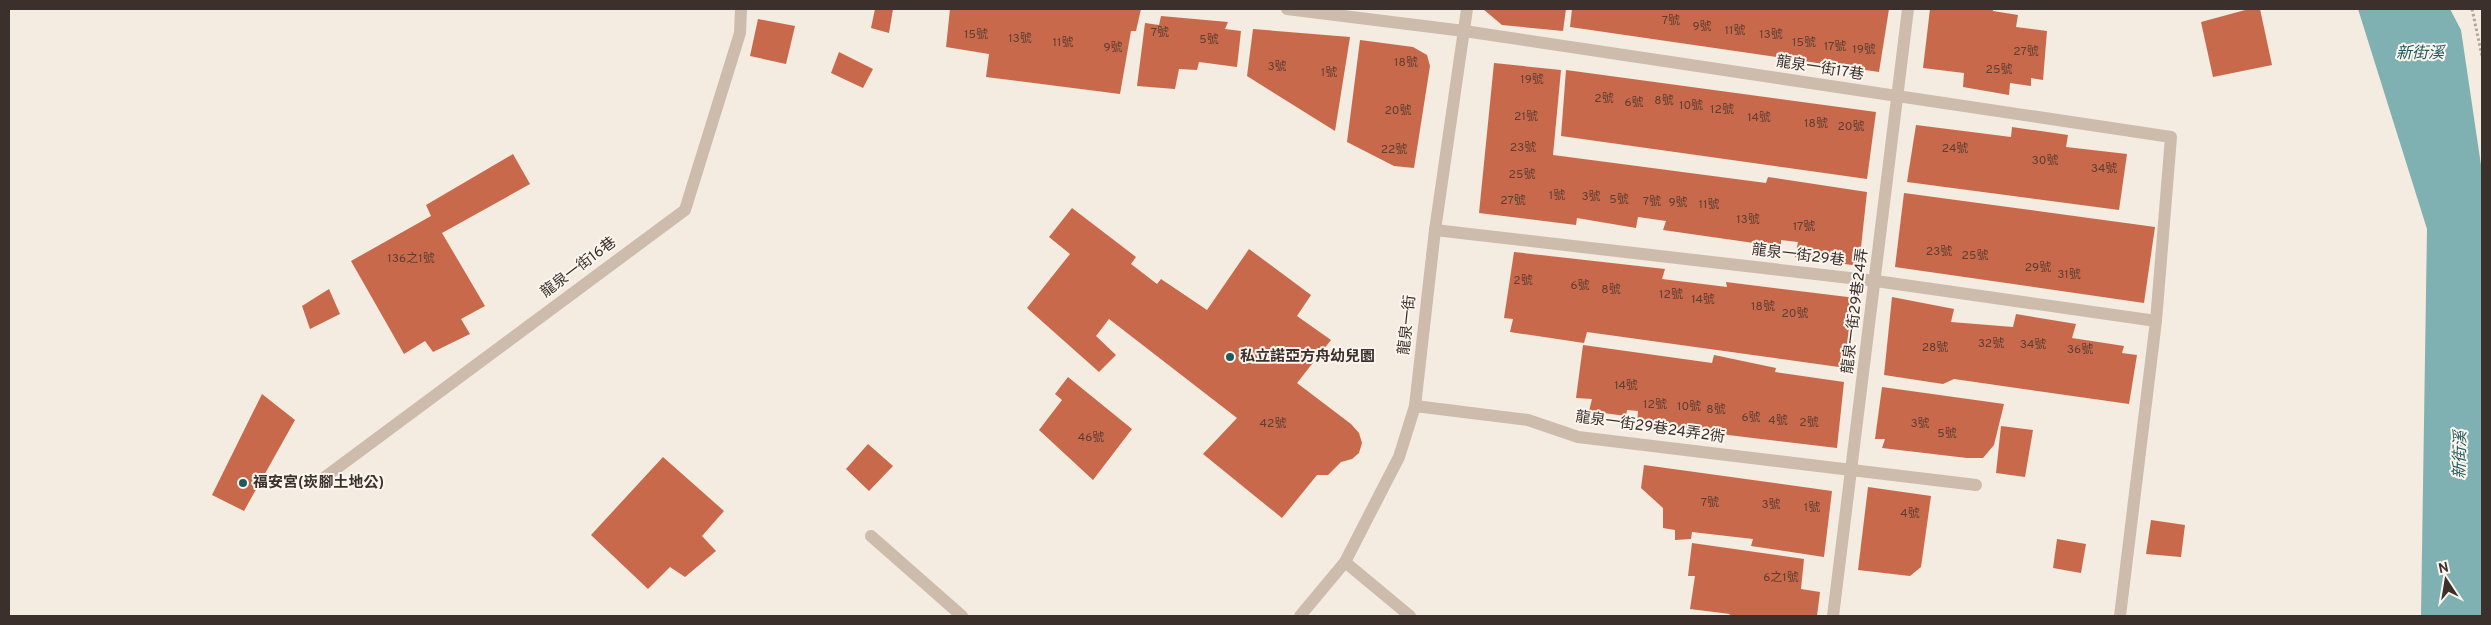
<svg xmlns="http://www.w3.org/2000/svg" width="2491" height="625" font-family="Overpass,'Noto Sans TC',sans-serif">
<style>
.water{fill:#7fb0b2}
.building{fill:#c8694b}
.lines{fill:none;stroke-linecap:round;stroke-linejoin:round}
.path{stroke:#b9a596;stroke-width:3;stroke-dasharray:2.5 2.5;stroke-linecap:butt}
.service{stroke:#cdbbac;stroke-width:12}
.minor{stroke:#cdbbac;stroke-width:12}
.poi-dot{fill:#1f5a5e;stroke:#fbf5ee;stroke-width:2}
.labels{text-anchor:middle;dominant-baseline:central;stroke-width:4;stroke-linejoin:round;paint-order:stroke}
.number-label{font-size:12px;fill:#5e3e33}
.street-label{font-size:15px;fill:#3b302b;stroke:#fbf5ee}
.poi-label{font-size:15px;font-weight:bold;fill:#3b302b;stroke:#fbf5ee;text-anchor:start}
.water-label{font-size:16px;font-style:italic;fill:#1f5a5e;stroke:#fbf5ee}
</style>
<rect width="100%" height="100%" fill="#f4ebe1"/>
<path class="water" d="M2358 9H2450L2461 30 2482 172V616H2421L2427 229Z"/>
<path class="building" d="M875 9H893L889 33 871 28Z
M950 9H1141L1136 31H1131L1120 94 986 77 989 54 946 47Z
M1483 9H1566L1563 31 1502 25Z
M1572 9H1889L1879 72 1570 27Z
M1930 9H1993V11L2018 15 2016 27 2047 31 2043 80 2031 78V86L2010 83 2009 95 1963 87 1964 73 1923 68Z
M2249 9H2260L2272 65 2213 77 2201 22Z
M1161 16 1228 22 1225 29 1241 31 1237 67 1199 62 1197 70 1179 69 1175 89 1137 86 1145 23 1159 25Z
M758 19 795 26 786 64 750 56Z
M1253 29 1350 37 1335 131 1247 76Z
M1360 40 1413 47 1427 55 1430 66 1414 168 1394 166 1347 142Z
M839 52 873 69 863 88 831 73Z
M1494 63 1561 70 1553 155 1766 183 1768 177 1867 192 1859 266 1795 257 1798 242 1781 240V247L1663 230 1666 221 1638 217 1636 228 1577 218 1576 225 1479 213Z
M1566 70 1876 112 1867 179 1561 136Z
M1916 125 2011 137 2012 127 2068 135 2066 147 2127 154 2119 210 1907 182Z
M513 154 530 184 442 233 485 306 461 319 470 334 433 352 425 341 404 354 351 261 431 216 426 205Z
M1904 193 2155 227 2144 303 1895 267Z
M1072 208 1136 257 1131 264 1157 284 1161 279 1207 310 1249 249 1311 295 1297 316 1331 340 1297 383 1351 424 1359 433 1362 443 1359 453 1352 459 1341 462 1328 475H1317L1282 518 1203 454 1237 418 1109 319 1096 336 1116 355 1099 372 1027 308 1070 254 1049 237Z
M1514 252 1665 269 1662 279 1727 287 1726 282 1856 298 1846 368 1587 332 1584 343 1510 332 1513 319 1504 318Z
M329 289 340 314 310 329 302 306Z
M1892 297 1954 309 1951 322 2013 327 2016 314 2076 324 2072 338 2124 346 2122 353 2137 355 2129 404 1954 379 1943 384 1884 375Z
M1583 345 1712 363 1714 355 1776 368 1775 372 1844 382 1837 448 1637 424 1638 411 1627 410 1626 416 1589 411 1592 399 1576 398Z
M1068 377 1132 429 1093 480 1039 430 1062 400 1055 394Z
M1882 387 2004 404 1994 445 1983 458H1967L1882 448 1885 439H1875Z
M262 394 295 420 244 511 212 495Z
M2001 426 2033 430 2025 477 1996 473Z
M868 444 893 466 869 491 846 469Z
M663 457 724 511 702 536 716 551 685 577 670 567 648 589 591 535Z
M1644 465 1832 491 1824 557 1751 546 1753 539 1692 532 1691 539 1675 540V530L1663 528V508L1641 488Z
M1868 487 1931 496 1921 567 1910 576 1858 570Z
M2151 520 2185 525 2181 557 2146 554Z
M2057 539 2086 544 2081 573 2053 568Z
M1692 543 1804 559 1801 589 1820 592 1817 616H1729L1730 614 1690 609 1695 576H1688Z"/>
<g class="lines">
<path class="path" d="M2472 9 2482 56"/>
<path class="service" d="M1287 9 1464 31 2171 137 2156 321 2120 616
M1435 230 1876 281 2156 321
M1415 406 1528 420 1578 437 1976 485
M325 477 685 210 740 33 741 9
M871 536 962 616
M1345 562 1410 616
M1833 616 1908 9"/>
<path class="minor" d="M1300 616 1345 562 1399 457 1415 406 1435 230 1467 9"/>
</g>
<g class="poi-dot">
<circle cx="1230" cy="357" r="5"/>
<circle cx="243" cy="483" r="5"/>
</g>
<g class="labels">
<g class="number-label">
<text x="1671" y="21">7號</text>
<text x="1702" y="27">9號</text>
<text x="1735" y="31">11號</text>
<text x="1160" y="33">7號</text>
<text x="976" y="35">15號</text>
<text x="1771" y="35">13號</text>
<text x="1020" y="39">13號</text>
<text x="1209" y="40">5號</text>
<text x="1063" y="43">11號</text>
<text x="1804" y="43">15號</text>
<text x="1835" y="47">17號</text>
<text x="1113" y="48">9號</text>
<text x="1864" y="50">19號</text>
<text x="2026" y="52">27號</text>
<text x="1406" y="63">18號</text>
<text x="1277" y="67">3號</text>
<text x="1999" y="70">25號</text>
<text x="1329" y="73">1號</text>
<text x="1532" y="80">19號</text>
<text x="1604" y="99">2號</text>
<text x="1664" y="101">8號</text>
<text x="1634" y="103">6號</text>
<text x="1691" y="106">10號</text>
<text x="1722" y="110">12號</text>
<text x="1398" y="111">20號</text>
<text x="1526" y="117">21號</text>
<text x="1759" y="118">14號</text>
<text x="1816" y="124">18號</text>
<text x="1851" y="127">20號</text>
<text x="1523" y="148">23號</text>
<text x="1955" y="149">24號</text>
<text x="1394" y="150">22號</text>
<text x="2045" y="161">30號</text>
<text x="2104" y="169">34號</text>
<text x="1522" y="175">25號</text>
<text x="1557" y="196">1號</text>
<text x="1591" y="197">3號</text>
<text x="1619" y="200">5號</text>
<text x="1513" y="201">27號</text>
<text x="1652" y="202">7號</text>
<text x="1678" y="203">9號</text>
<text x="1709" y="205">11號</text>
<text x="1748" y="220">13號</text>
<text x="1804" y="227">17號</text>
<text x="1939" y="252">23號</text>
<text x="1975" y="256">25號</text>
<text x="411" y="259">136之1號</text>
<text x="2038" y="268">29號</text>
<text x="2069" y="275">31號</text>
<text x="1523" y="281">2號</text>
<text x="1580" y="286">6號</text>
<text x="1611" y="290">8號</text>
<text x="1671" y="295">12號</text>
<text x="1703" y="300">14號</text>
<text x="1763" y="307">18號</text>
<text x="1795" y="314">20號</text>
<text x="1991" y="344">32號</text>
<text x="2033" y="345">34號</text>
<text x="1935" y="348">28號</text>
<text x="2080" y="350">36號</text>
<text x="1626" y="386">14號</text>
<text x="1655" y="405">12號</text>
<text x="1689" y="407">10號</text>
<text x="1716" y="410">8號</text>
<text x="1751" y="418">6號</text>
<text x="1778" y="421">4號</text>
<text x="1809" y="423">2號</text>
<text x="1273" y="424">42號</text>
<text x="1920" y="424">3號</text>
<text x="1947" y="434">5號</text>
<text x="1091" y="438">46號</text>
<text x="1710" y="503">7號</text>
<text x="1771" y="505">3號</text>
<text x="1812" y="508">1號</text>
<text x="1910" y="514">4號</text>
<text x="1781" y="578">6之1號</text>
</g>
<g class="street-label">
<text transform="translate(1820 69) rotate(9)">龍泉一街17巷</text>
<text transform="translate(1798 256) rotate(7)">龍泉一街29巷</text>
<text transform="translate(579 268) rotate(-37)">龍泉一街16巷</text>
<text transform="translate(1856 311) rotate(-83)">龍泉一街29巷24弄</text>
<text transform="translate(1408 325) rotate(-84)">龍泉一街</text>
<text transform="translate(1650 428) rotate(8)">龍泉一街29巷24弄2衖</text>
</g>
<g class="poi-label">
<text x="1240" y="357">私立諾亞方舟幼兒園</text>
<text x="253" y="483">福安宮(崁腳土地公)</text>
</g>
<g class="water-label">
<text x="2420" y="54">新街溪</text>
<text transform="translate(2461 455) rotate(-89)">新街溪</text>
</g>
</g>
<rect width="2491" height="625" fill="none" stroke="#3b302b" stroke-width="20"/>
<g transform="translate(2446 580) rotate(348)" stroke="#fbf5ee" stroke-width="4" paint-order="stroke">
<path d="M0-4L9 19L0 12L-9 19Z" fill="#3b302b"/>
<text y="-8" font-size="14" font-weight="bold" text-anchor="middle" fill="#3b302b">N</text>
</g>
</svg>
